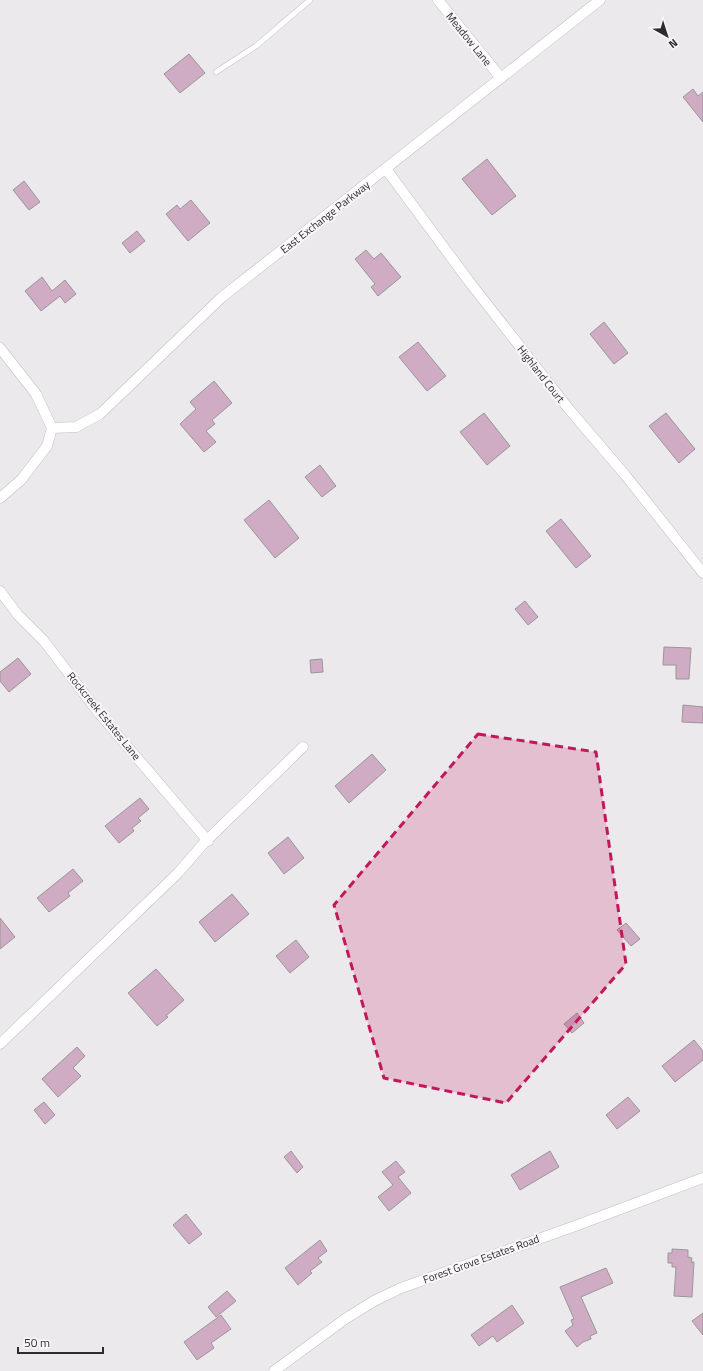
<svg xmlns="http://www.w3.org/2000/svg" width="703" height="1371" font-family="'Titillium Web',sans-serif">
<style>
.building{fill:#cfacc4;stroke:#999698}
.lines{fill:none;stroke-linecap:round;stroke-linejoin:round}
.service-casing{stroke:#c1bec2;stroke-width:6}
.minor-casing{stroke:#c1bec2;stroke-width:11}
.service{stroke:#fff;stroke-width:5}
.minor{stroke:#fff;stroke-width:10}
.marked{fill:#c2185b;fill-opacity:0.2;stroke:#c2185b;stroke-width:3;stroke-dasharray:8 5;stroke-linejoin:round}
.labels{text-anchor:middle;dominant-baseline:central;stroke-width:4;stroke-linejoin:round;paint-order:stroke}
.street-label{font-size:11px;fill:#2d2c2d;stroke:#f9f7fa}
</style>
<rect width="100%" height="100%" fill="#ece9ed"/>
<path class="building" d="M189 54 205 73 180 93 164 74Z
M693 89 698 96 703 92V122L683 97Z
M487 159 516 196 492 215 462 179Z
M24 181 40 202 29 210 13 190Z
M191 200 210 223 188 241 166 214 177 205 180 209Z
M137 231 145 241 130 253 122 243Z
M366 250 374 259 381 253 401 277 378 296 371 287 375 284 355 259Z
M42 277 52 291 65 280 76 294 65 303 60 296 41 311 25 291Z
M604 322 628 353 614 364 590 334Z
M418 342 446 376 427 391 399 357Z
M214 381 232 403 212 420 215 424 206 431 216 442 204 452 180 424 196 409 190 402Z
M484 413 510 446 487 465 460 432Z
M666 413 695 449 679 463 649 426Z
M320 465 336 486 322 497 305 477Z
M269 500 299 538 275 558 244 520Z
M561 519 591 556 576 568 546 531Z
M525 601 538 617 528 625 515 609Z
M664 647 691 648 689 679H676V665H663Z
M18 658 31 674 9 692 0 681V672Z
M322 659 323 672 311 673 310 660Z
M683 705 703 707V723L682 722Z
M372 754 386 770 349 803 335 786Z
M140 798 149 809 138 818 141 821 132 828 134 831 119 843 105 826Z
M288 837 304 858 284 874 268 853Z
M73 869 83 881 68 893 70 896 49 912 37 898Z
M232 894 249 914 215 942 199 922Z
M0 918 15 937 0 949Z
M626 923 640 939 631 946 617 930Z
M296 940 309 957 290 973 276 956Z
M156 969 184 1000 166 1016 168 1017 157 1026 128 993Z
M577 1013 584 1023 572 1033 564 1024Z
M694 1040 703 1051V1060L675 1082 662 1066Z
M77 1047 85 1056 73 1068 81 1076 58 1097 42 1079Z
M628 1097 640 1111 617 1129 606 1115Z
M44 1102 55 1115 45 1124 34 1110Z
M291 1151 303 1167 297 1173 284 1157Z
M550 1151 559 1167 520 1190 511 1175Z
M396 1161 405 1172 398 1177 411 1193 389 1211 378 1197 393 1185 382 1172Z
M186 1214 202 1234 189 1244 173 1225Z
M320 1240 327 1251 318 1258 322 1262 310 1271 312 1273 298 1285 285 1268Z
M672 1249 688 1250V1257L692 1258 691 1262H694L692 1297 674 1296 676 1267H672V1263H668V1253H672Z
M606 1268 613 1283 581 1297 597 1333 590 1336 591 1339 583 1342 577 1347 565 1331 573 1325 571 1320 574 1319 560 1287Z
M227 1291 236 1301 216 1317 208 1307Z
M512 1305 524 1323 497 1342 493 1336 479 1346 471 1335Z
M703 1313V1335L692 1321Z
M221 1315 231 1329 211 1343 214 1348 197 1360 184 1342Z"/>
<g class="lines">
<g class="service-casing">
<path id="service" d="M216 72 256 46 310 0"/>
</g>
<g class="minor-casing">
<path id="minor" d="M438 0 501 78
M386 169 468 280 568 408 626 476 703 573
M0 348 36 394 52 428 47 446 21 480 0 498
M52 428 76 427 100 414 222 297 600 0
M0 591 18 615 44 641 98 712 208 841
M0 1044 150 900 178 873 204 843 303 747
M274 1371 345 1319 374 1301 401 1288 575 1226 703 1178"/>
</g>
<use href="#service" class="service"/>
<use href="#minor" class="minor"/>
</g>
<path class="marked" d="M478 734 596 752 626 964 506 1103 384 1078 334 905Z"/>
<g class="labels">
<g class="street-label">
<text transform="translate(469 39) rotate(51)">Meadow Lane</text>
<text transform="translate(325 217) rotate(-38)">East Exchange Parkway</text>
<text transform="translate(541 374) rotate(52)">Highland Court</text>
<text transform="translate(104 716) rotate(51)">Rockcreek Estates Lane</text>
<text transform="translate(481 1259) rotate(-20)">Forest Grove Estates Road</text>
</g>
</g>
<g transform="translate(667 36) rotate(141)" stroke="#f9f7fa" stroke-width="3" paint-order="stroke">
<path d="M0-3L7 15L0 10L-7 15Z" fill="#2d2c2d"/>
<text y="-6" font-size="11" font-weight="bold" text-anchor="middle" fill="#2d2c2d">N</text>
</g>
<path d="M18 1347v6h85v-6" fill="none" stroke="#2d2c2d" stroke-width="2"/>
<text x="24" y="1347" font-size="12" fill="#2d2c2d" stroke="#f9f7fa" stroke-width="3" paint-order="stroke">50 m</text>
</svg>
